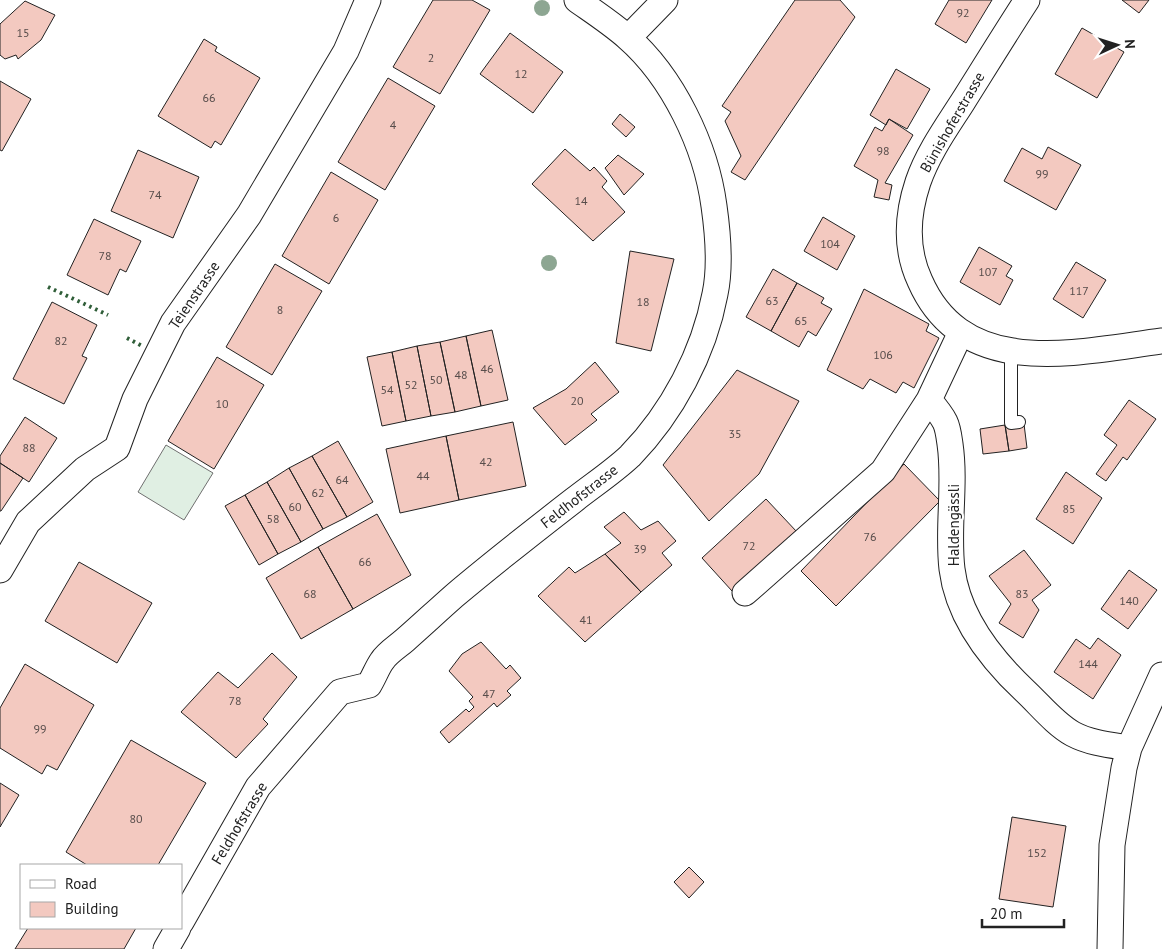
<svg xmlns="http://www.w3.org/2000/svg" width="1162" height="949" font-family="'PT Sans',sans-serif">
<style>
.green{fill:#e0efe3;stroke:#6f6f6f}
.building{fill:#f3c9c0;stroke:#222}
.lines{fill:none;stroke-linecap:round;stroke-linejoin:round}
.service-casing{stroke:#222;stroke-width:14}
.minor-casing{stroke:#222;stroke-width:27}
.service{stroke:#fff;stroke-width:12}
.minor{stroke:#fff;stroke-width:25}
.hedge{stroke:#2f5e38;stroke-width:4;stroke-dasharray:2.5 4;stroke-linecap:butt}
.tree{fill:#8da692}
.labels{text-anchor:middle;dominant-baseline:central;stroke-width:4;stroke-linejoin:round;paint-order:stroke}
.number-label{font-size:12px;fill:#564c4a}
.street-label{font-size:15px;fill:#222;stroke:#fff}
</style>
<rect width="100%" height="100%" fill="#fff"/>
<path class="green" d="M166 445 213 473 184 520 138 492Z"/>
<path class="building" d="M433 0H472L490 10 440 94 393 67Z
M795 0H840L855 17 745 180 731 172 741 156 725 121 731 112 722 106Z
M949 0H992L966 43 935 24Z
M1122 0H1149L1139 13Z
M25 1 55 15 41 40 18 59 16 55 5 59 0 55V24Z
M1082 28 1124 52 1097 98 1055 74Z
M510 33 563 72 533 113 480 74Z
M204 39 217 47 215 51 260 78 221 145 215 141 211 148 158 116Z
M896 69 930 89 907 129 889 119 886 125 870 115Z
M388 78 435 106 385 190 338 162Z
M0 81 31 99 2 151 0 150Z
M620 114 635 127 626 137 612 124Z
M889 119 913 135 885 183 892 185 889 200 874 197 878 180 854 166 875 127 882 131Z
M1048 147 1081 165 1056 210 1004 181 1022 148 1042 159Z
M565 149 590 171 594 167 607 181 602 187 625 212 593 241 532 184Z
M138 150 199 177 173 238 111 211Z
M618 155 644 174 624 195 605 168Z
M331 172 378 200 329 284 282 256Z
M823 217 855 236 837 270 804 251Z
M94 219 141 241 126 272 120 269 108 295 67 275Z
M979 247 1012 266 1006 276 1013 280 1000 305 960 282Z
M630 251 674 259 651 351 616 343Z
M1076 262 1106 280 1083 318 1053 299Z
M275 264 322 291 272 375 226 347Z
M773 269 797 283 771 331 746 317Z
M797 283 824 298 821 303 832 309 816 336 808 331 799 347 771 331Z
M864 289 929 324 926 331 939 338 914 388 903 382 896 393 870 379 863 389 827 370Z
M52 302 97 325 82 356 87 358 64 404 13 379Z
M492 330 508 400 481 406 466 336Z
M466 336 481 406 455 412 440 342Z
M440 342 455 412 431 416 417 346Z
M417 346 431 416 406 421 392 352Z
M392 352 406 421 382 426 367 357Z
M217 357 264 385 214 469 168 441Z
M595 362 619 392 591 414 597 420 565 445 533 408 566 389Z
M737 370 799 401 759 474 709 521 663 465Z
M1129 400 1156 419 1127 460 1123 457 1106 481 1096 474 1117 445 1104 435Z
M25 417 57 438 29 482 0 463V456Z
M513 422 526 486 459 500 446 436Z
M1024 424 1027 448 1009 451 1005 425Z
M1005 425 1009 451 983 454 980 429Z
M446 436 459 500 400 513 386 449Z
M338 441 373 502 347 517 312 456Z
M312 456 347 517 323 529 289 468Z
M0 463 23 478 1 511H0Z
M904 464 940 501 836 606 801 571Z
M289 468 323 529 301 542 267 482Z
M1066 472 1102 498 1073 544 1036 519Z
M267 482 301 542 278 554 245 495Z
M245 495 278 554 259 565 225 506Z
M766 499 797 532 732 591 702 558Z
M624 512 641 530 658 521 676 541 662 553 672 565 641 592 605 554 621 543 604 527Z
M377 514 411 575 353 609 318 547Z
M318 547 353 609 301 639 266 578Z
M1024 550 1051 585 1032 600 1039 610 1023 638 999 623 1011 604 989 576Z
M605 554 641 592 585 642 538 596 569 567 575 573Z
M79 562 152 603 117 663 45 621Z
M1129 570 1157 590 1128 629 1101 609Z
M1098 638 1121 655 1093 699 1054 672 1076 639 1090 649Z
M481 642 506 669 510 665 521 678 507 691 511 695 497 707 494 703 449 743 440 732 466 709 469 712 474 707 469 701 473 697 449 671 462 654Z
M272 653 297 677 263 719 268 724 236 758 181 712 218 672 238 688Z
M25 664 94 705 57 770 47 765 42 774 0 748V708Z
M131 740 206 783 158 865H87L66 852Z
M0 783 19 795 0 827Z
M1012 817 1066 826 1053 907 999 899Z
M689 867 704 882 689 898 674 882Z
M28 928H136L124 949H15Z"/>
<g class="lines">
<g class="service-casing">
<path id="service" d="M1011 352V423L1019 422"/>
</g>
<g class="minor-casing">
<path id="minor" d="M1027 0C1005 34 984 68 962 103 946 128 928 153 918 182 907 215 905 249 920 281 964 381 1077 352 1162 341
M628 38 665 0
M929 400C935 407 941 414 945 422 948 428 949 437 950 444 956 485 947 528 952 569 958 618 991 659 1025 691 1040 705 1055 724 1073 734 1090 743 1110 745 1129 748
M0 570 28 522 85 469 117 448 135 399 173 323 249 215 346 51 368 0
M745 593 883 471 929 400 961 332
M181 922 258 787 340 692 369 685C374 677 377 668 382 661 387 653 397 647 405 640 421 626 437 611 454 596 493 563 534 531 574 500 593 485 613 472 630 456 672 413 704 353 715 294 721 266 718 234 714 206 706 146 673 77 627 37 611 23 594 12 577 0
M166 949 178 928
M1110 949 1112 845 1124 768 1129 748 1162 675"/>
</g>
<use href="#service" class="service"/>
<use href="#minor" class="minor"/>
<path class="hedge" d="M48 287 108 315
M127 338 144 347"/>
</g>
<g class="tree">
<circle cx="542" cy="8" r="8"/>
<circle cx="549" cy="263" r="8"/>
</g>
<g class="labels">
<g class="number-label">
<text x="963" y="12">92</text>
<text x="23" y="32">15</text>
<text x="431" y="57">2</text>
<text x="521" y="73">12</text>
<text x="209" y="97">66</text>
<text x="393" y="124">4</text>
<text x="883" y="150">98</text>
<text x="1042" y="173">99</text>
<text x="155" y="194">74</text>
<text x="581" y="200">14</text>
<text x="336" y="217">6</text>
<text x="830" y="243">104</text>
<text x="105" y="255">78</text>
<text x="988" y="271">107</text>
<text x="1079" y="290">117</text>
<text x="772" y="300">63</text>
<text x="643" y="301">18</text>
<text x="280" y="309">8</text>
<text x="801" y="320">65</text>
<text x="61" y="340">82</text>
<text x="883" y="354">106</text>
<text x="487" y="368">46</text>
<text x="461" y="374">48</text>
<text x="436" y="379">50</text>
<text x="411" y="384">52</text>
<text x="387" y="389">54</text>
<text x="577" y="400">20</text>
<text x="222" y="403">10</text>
<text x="735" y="433">35</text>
<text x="29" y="447">88</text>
<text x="486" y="461">42</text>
<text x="423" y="475">44</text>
<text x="342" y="479">64</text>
<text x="318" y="492">62</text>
<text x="295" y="506">60</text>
<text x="1069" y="508">85</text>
<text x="273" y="518">58</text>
<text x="870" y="536">76</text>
<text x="749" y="545">72</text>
<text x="640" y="548">39</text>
<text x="365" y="561">66</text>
<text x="310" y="593">68</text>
<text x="1022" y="593">83</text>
<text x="1129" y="600">140</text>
<text x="586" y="619">41</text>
<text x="1088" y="663">144</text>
<text x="489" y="693">47</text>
<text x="235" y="700">78</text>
<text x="40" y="728">99</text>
<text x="136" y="818">80</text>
<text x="1037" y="852">152</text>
</g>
<g class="street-label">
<text transform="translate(952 122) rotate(-60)">Bünishoferstrasse</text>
<text transform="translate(194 295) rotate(-56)">Teienstrasse</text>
<text transform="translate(579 496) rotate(-38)">Feldhofstrasse</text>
<text transform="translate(953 525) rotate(-90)">Haldengässli</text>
<text transform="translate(239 823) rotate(-59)">Feldhofstrasse</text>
</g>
</g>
<rect x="20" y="864" width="162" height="65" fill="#ffffff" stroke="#a7a7a7"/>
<rect x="30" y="880" width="25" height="8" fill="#ffffff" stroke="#a7a7a7"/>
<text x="65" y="889" font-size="15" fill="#222222">Road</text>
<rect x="30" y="902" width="25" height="15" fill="#f3c9c0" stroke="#a7a7a7"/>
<text x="65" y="914" font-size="15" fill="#222222">Building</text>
<g transform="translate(1117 45) rotate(86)" stroke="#ffffff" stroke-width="4" paint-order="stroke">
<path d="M0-4L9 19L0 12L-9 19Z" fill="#222222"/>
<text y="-8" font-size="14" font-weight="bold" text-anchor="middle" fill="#222222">N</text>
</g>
<path d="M982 919v8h82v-8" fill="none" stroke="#222222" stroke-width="2.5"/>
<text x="990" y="919" font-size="15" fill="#222222" stroke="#ffffff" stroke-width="4" paint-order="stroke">20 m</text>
</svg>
